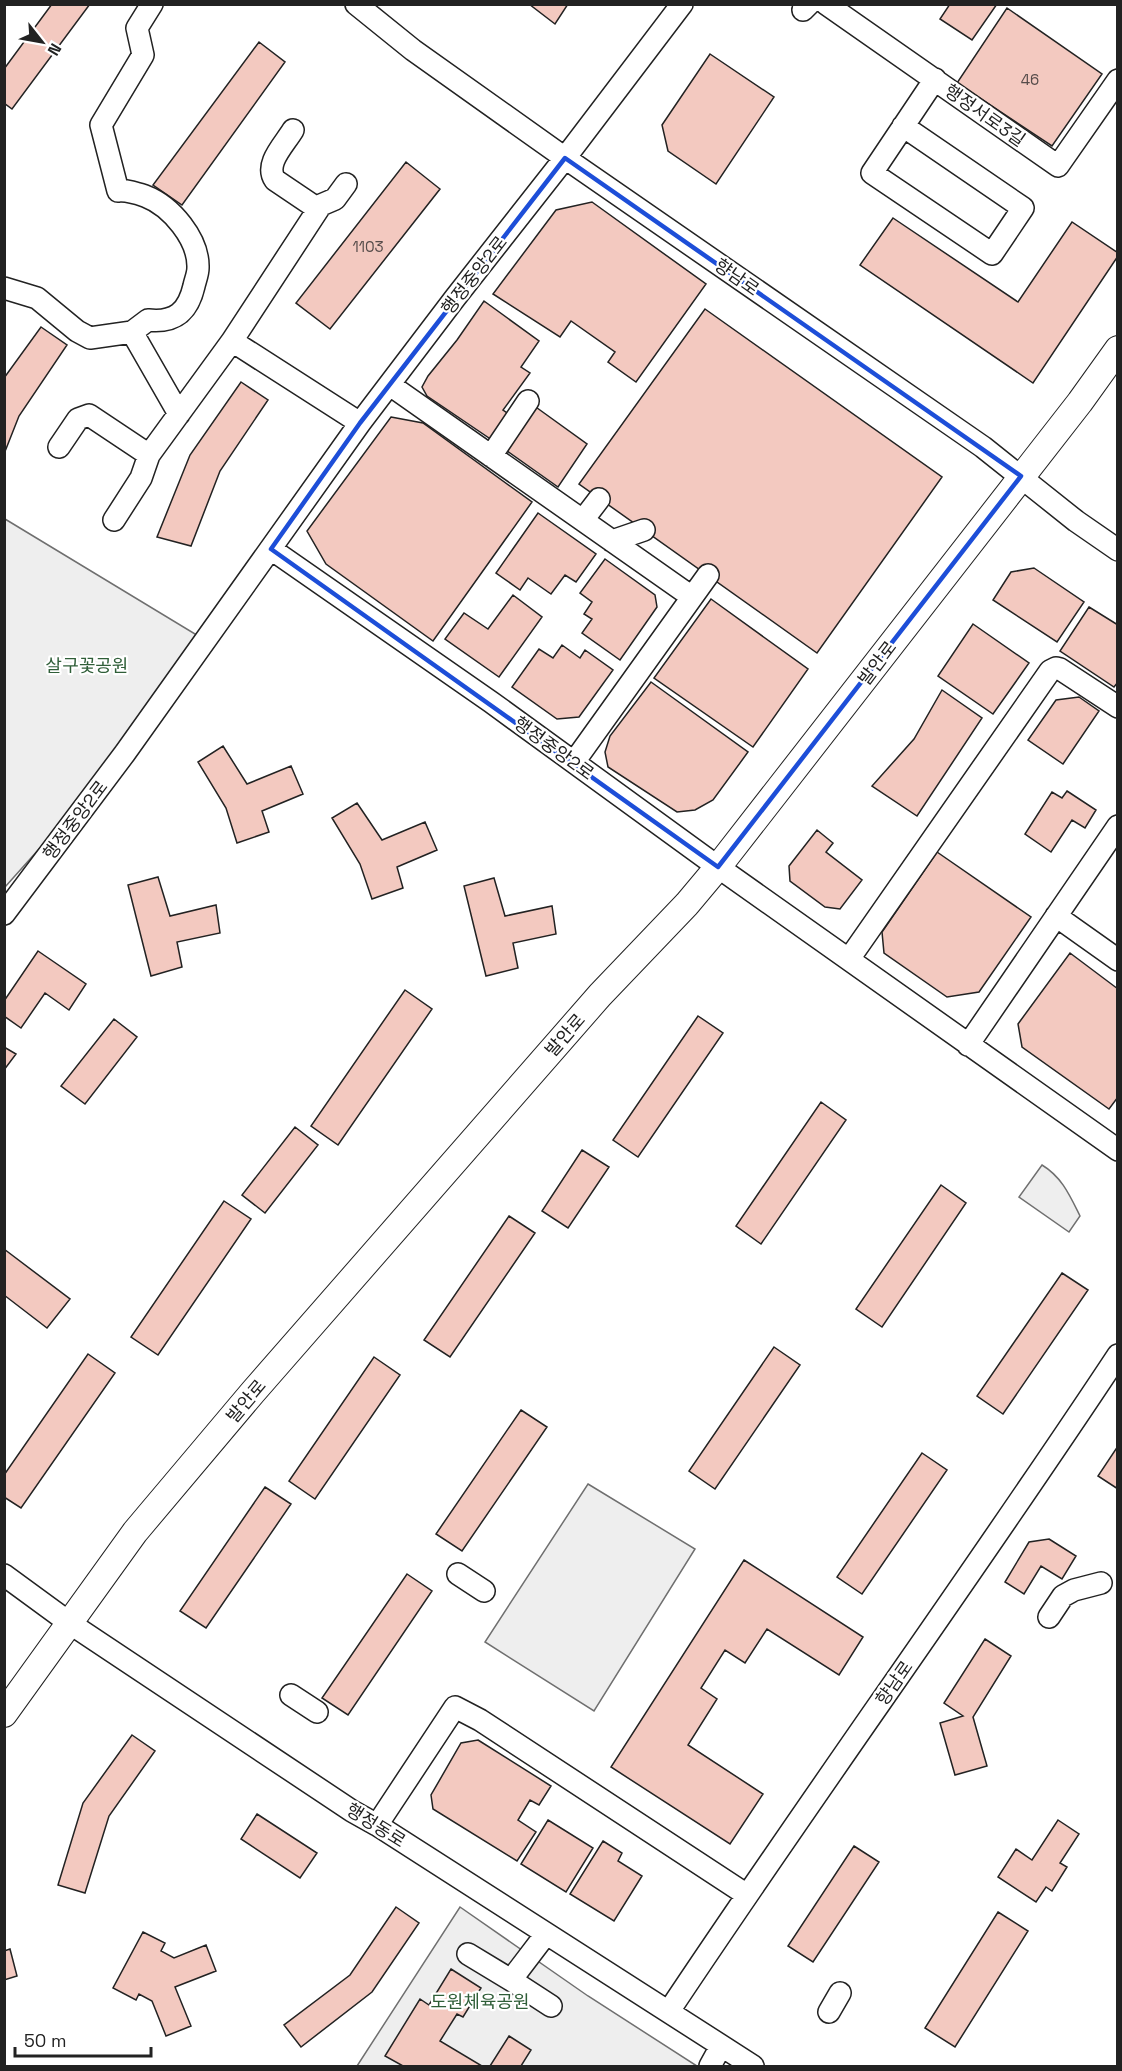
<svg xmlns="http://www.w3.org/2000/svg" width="1122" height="2071" font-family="'Space Grotesk','Noto Sans KR',sans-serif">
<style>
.green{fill:#eee;stroke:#6f6f6f;stroke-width:1.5}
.building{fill:#f3c9c0;stroke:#222;stroke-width:1.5}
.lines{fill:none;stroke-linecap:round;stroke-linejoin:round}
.minor-casing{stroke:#222;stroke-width:24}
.major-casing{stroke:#222;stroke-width:28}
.minor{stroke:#fff;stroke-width:21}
.major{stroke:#fff;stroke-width:26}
.marked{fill:none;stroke:#1d4ed8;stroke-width:4.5;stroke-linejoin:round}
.labels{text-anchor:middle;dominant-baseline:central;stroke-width:4.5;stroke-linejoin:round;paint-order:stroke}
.number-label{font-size:15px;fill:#564c4a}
.street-label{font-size:18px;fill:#222;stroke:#fff}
.park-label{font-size:18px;fill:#2f5e38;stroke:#fff}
</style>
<rect width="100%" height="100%" fill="#fff"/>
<path class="green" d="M5 519 205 640 125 753 5 887Z
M1042 1165C1062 1177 1070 1196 1080 1216L1069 1232 1019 1197Z
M588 1484 695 1549 594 1711 485 1642Z
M460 1907 588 1996 697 2066H357Z"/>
<path class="building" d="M52 4H90L12 109 4 103V69Z
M529 4H568L555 24Z
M950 4H997L972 40 940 19Z
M1007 8 1102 74 1052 146 957 83Z
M259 42 285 62 182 205 153 185Z
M710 54 774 97 716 184 668 151 662 125Z
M406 162 440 189 330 329 296 303Z
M592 202 706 284 636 382 608 362 615 352 571 321 560 337 493 294 556 210Z
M893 218 1018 302 1072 222 1118 253V256L1033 383 860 265Z
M484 301 539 341 521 367 530 373 503 410 510 415 492 440 427 396 422 387 428 376 457 340Z
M705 309 942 477 817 653 579 484Z
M41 327 67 345 19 416 4 454V378Z
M241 382 268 400 220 471 191 546 157 537 190 455Z
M533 405 587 444 558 487 503 448Z
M391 417 423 423 532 502 433 641 326 564 307 531Z
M538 513 596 554 576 582 565 575 551 594 528 578 520 590 496 573Z
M605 559 655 595 657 607 620 660 582 633 592 619 584 614 592 602 580 593Z
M1034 568 1084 602 1057 642 993 600 1011 572Z
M513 595 542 617 499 677 445 639 464 613 488 629Z
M711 599 808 669 753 747 654 678Z
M1089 607 1118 625V682L1114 687 1060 651Z
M973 624 1029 663 993 714 938 676Z
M562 645 580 658 585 650 613 670 579 717 557 719 512 687 539 649 553 658Z
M651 682 748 752 713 800 695 810 677 812 608 767 605 752 610 736Z
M942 690 982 718 917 816 872 786 914 739Z
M1079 697 1099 711 1063 764 1028 740 1056 700Z
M223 746 247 784 291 766 303 794 262 811 269 832 237 843 226 808 198 762Z
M1067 791 1096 810 1085 828 1072 820 1051 852 1025 834 1052 792 1062 798Z
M357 803 382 840 425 822 437 850 397 867 403 888 372 899 360 864 332 818Z
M817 830 833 843 826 852 862 880 840 909 825 907 790 881 789 866Z
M937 852 1031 917 979 992 947 997 884 953 882 932Z
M158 877 170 916 216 905 220 933 177 942 182 967 151 976 128 885Z
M494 878 505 916 552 906 556 934 513 943 518 968 486 976 464 886Z
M38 951 86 984 69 1010 45 993 21 1028 4 1016V1001Z
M1070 953 1118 989V1097L1109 1109 1022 1047 1018 1024Z
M405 990 432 1009 338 1145 311 1126Z
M698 1016 723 1033 638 1157 613 1140Z
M114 1019 137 1037 85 1104 61 1086Z
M4 1047 16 1054 4 1070Z
M821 1102 846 1120 761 1244 736 1226Z
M295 1127 318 1145 265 1213 242 1195Z
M582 1150 609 1167 568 1228 542 1211Z
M941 1185 966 1203 882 1327 856 1309Z
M224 1201 251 1219 158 1355 131 1337Z
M509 1216 535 1233 450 1357 424 1340Z
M4 1249 70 1299 47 1328 4 1295Z
M1062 1273 1088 1290 1003 1414 977 1396Z
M774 1347 800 1365 715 1489 689 1471Z
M88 1354 115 1373 21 1508 4 1497V1475Z
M374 1357 400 1375 315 1499 289 1481Z
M521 1410 547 1427 462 1551 436 1534Z
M1118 1446V1489L1098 1476Z
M922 1453 947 1470 862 1594 837 1577Z
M265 1487 291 1504 206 1628 180 1611Z
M1049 1539 1076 1556 1062 1579 1041 1566 1024 1594 1005 1582 1029 1542Z
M744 1560 863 1637 839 1675 767 1629 745 1663 725 1650 701 1688 717 1699 688 1745 763 1794 730 1844 611 1767Z
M407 1574 432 1591 348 1715 322 1698Z
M985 1639 1011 1656 973 1717 987 1766 955 1775 940 1723 963 1716 944 1703Z
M132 1735 155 1751 109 1816 85 1893 58 1885 83 1803Z
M478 1740 551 1786 539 1805 530 1800 518 1820 536 1832 517 1861 433 1809 431 1795 461 1743Z
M257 1814 317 1853 300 1878 241 1839Z
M548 1820 593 1848 566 1892 521 1864Z
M1058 1820 1079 1834 1060 1863 1067 1867 1052 1891 1046 1887 1036 1902 998 1877 1016 1849 1032 1860Z
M603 1841 622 1853 618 1861 642 1876 614 1921 570 1894Z
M854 1846 879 1862 813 1962 788 1946Z
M396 1907 419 1923 372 1992 301 2047 284 2025 350 1975Z
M998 1912 1028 1931 955 2047 925 2028Z
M143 1932 165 1943 161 1951 174 1958 206 1945 216 1971 175 1987 191 2026 166 2036 152 2001 139 1994 136 2000 113 1988Z
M10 1949 17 1976 4 1980V1951Z
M451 1969 481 1988 463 2017 457 2014 440 2041 482 2066H403L385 2056 420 1999 429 2005Z
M509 2036 531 2050 521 2066H490Z"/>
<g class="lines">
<g class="minor-casing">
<path id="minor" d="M356 4 413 50 565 158 983 447 1076 521 1118 550
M826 4 1058 166 1118 80
M803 10 809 4
M903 126 1023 208 992 254 872 173 935 79
M293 130C284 145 264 164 275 180L318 209
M346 184 335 199 321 205 232 341 360 423
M4 288 37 298 77 331 90 338 132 332 179 414
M132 332 148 320C175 323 188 312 194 286 195 281 198 274 198 268 199 239 171 206 145 196 136 193 127 190 118 191L101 125 143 55 137 28 152 4
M390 385 692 597
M59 447 78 419 89 415 149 455
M491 456 528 401
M114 520 141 478 149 455 232 341
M583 520 599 499
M612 541 644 530
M271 549 491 702 718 867 1118 1150
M574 762 708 575
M4 914 125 753 360 423 455 298 565 158 682 4
M1056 916 1118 960
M849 959 1050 671 1056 668 1060 669 1118 707
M968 1045 1118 826
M458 1574 484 1591
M4 1575 71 1624 352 1811 377 1825 753 2066
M1049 1617 1063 1596 1074 1590 1101 1583
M291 1695 317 1712
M377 1825 455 1707 480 1720 747 1895
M546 1934 511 1980 551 2006
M468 1954 511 1980
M669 2011C816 1790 972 1576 1118 1355
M829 2012 840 1993
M710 2066 721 2046"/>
</g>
<g class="major-casing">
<path id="major" d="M4 1714 135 1532 253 1392 600 995 687 904 718 867 1080 402 1118 349"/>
</g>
<use href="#minor" class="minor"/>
<use href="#major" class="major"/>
</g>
<path class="marked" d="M565 158 1021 476 718 867 271 549 360 423Z"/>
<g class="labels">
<g class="number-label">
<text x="1030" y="79">46</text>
<text x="368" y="246">1103</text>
</g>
<g class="street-label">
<text transform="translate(985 115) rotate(35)">행정서로3길</text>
<text transform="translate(474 275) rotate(-52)">행정중앙2로</text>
<text transform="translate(737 277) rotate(35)">향남로</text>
<text transform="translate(877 663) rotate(-53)">발안로</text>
<text transform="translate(554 748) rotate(36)">행정중앙2로</text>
<text transform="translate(75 820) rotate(-53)">행정중앙2로</text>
<text transform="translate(565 1035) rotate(-49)">발안로</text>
<text transform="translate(246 1401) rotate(-50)">발안로</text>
<text transform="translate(894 1683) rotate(-55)">향남로</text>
<text transform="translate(376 1825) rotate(32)">행정동로</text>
</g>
<g class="park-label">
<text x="87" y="665">살구꽃공원</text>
<text x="480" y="2001">도원체육공원</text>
</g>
</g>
<rect width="1122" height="2071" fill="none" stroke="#222222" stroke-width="12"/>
<g transform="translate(42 42) rotate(121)" stroke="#ffffff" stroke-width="4.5" paint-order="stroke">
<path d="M0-4.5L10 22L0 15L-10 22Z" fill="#222222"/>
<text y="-9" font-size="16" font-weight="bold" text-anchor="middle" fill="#222222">N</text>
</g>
<path d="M15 2047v9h136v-9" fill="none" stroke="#222222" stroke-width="3"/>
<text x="24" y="2047" font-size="18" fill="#222222" stroke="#ffffff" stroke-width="4.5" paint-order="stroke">50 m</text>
</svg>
